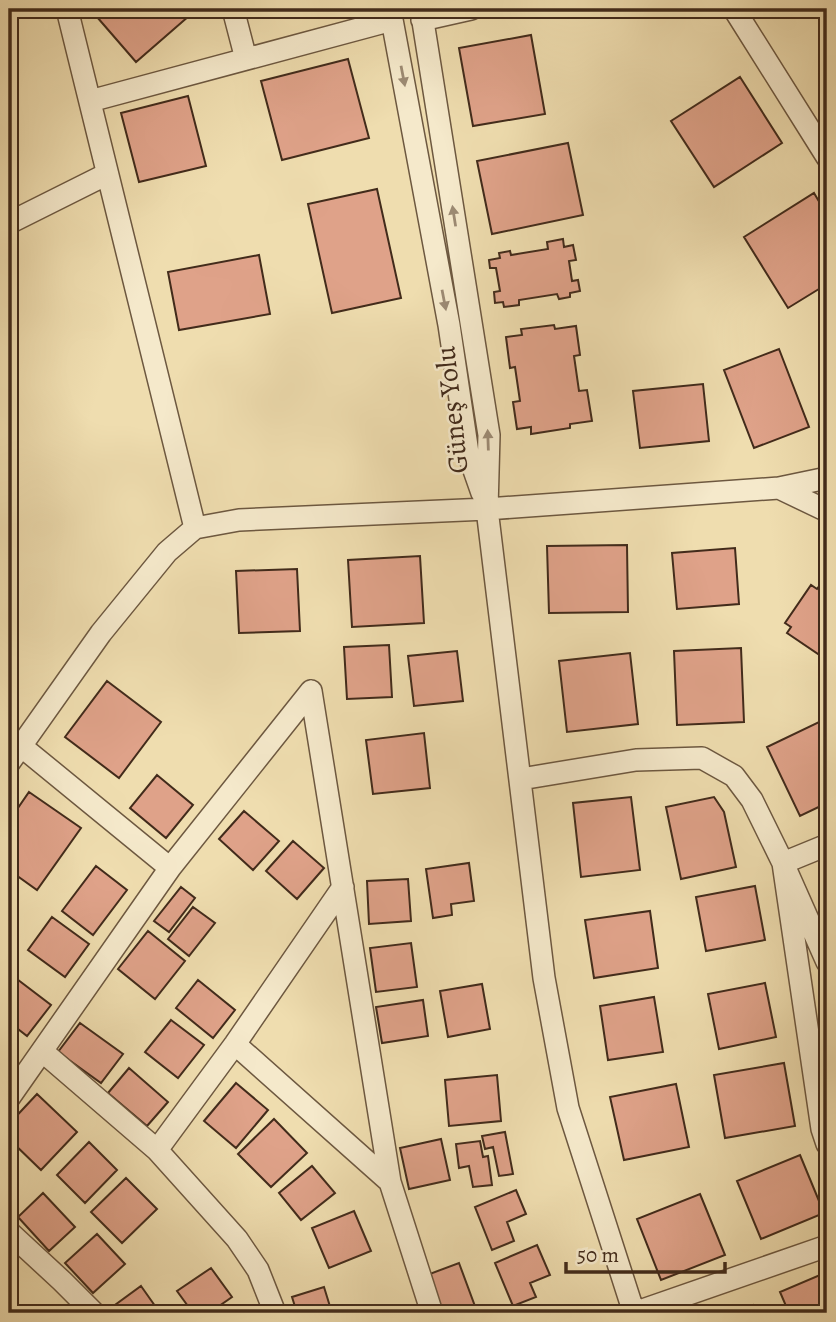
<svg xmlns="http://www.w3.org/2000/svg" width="836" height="1322" font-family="Alegreya,serif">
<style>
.building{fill:#dfa289;stroke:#422b1b;stroke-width:2}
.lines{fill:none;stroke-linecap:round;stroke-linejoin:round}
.minor-casing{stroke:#6d5840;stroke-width:24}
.minor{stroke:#f5e9cb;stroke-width:21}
.oneway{fill:#9c8a73}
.labels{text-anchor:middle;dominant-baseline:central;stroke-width:5;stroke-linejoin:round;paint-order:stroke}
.street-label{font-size:28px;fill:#422b1b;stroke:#f5e9cb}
</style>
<rect width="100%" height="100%" fill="#efddaf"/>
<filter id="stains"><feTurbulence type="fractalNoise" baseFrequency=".00286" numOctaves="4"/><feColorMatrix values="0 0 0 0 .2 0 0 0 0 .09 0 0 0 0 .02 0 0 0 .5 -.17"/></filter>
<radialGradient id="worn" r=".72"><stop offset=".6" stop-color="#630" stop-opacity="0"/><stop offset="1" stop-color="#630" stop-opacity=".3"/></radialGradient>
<path class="building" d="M106 9H197L136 62 97 17Z
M531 35 545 114 473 126 459 48Z
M348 59 369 138 282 160 261 81Z
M740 77 782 143 714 187 671 121Z
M188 96 206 166 139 182 121 113Z
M568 143 583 215 492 234 477 161Z
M377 189 401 298 332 313 308 204Z
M814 193 827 215V284L788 308 744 237Z
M563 239 564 247 573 245 576 260 569 261 572 281 578 280 580 291 570 293V297L559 299 557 294 519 300V305L504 307 503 302 495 303 494 292 500 291 496 268H490L489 260 500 258 499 253 510 251 511 255 548 249 547 242Z
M259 255 270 314 179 330 168 272Z
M554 325 555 329 576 326 580 355 574 356 579 391 587 390 592 421 570 424V428L531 434V427L517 429 513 402 520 401 515 367 510 368 506 337 522 335 521 329Z
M779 349 809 427 754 448 724 370Z
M703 384 709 441 640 448 633 391Z
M627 545 628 612 549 613 547 546Z
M735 548 739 604 677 609 672 553Z
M420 556 424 623 352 627 348 560Z
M297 569 300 631 239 633 236 571Z
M825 578 827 580V660L787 633 791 627 785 623 811 585 817 589Z
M389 645 392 697 347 699 344 647Z
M741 648 744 722 677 725 674 651Z
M457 651 463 701 414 706 408 656Z
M630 653 638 724 567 732 559 661Z
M107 681 161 722 119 778 65 737Z
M819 722 827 739V803L800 816 767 747Z
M424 733 430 788 373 794 366 740Z
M157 775 193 805 166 838 130 808Z
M29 792 81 828 37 890 9 870V821Z
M631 797 640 870 581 877 573 803Z
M714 797 724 812 736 867 681 879 666 807Z
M244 811 279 841 253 870 219 839Z
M293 841 324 868 297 899 266 871Z
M469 863 474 901 451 904 452 915 433 918 426 869Z
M96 866 127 890 93 935 62 911Z
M408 879 411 921 369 924 367 881Z
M755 886 765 940 706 951 696 897Z
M181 887 195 898 169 932 154 921Z
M193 907 215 923 189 956 168 939Z
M650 911 658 968 594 978 585 920Z
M52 917 89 944 65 977 28 950Z
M148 931 185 961 155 999 118 969Z
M411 943 417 987 376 992 370 948Z
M9 973 51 1005 27 1036 9 1022Z
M198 980 235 1010 213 1038 176 1008Z
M765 983 776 1037 719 1049 708 994Z
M482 984 490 1029 448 1037 440 991Z
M654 997 663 1052 608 1060 600 1006Z
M423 1000 428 1036 382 1043 376 1007Z
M171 1020 204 1045 178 1078 145 1052Z
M80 1023 123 1054 101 1083 58 1052Z
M784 1063 795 1126 725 1138 714 1075Z
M129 1068 168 1102 147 1126 108 1093Z
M497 1075 501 1121 449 1126 445 1080Z
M236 1083 268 1110 236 1148 204 1121Z
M676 1084 689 1147 624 1160 610 1097Z
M37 1094 77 1132 41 1170 9 1139V1124Z
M274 1119 307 1153 271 1187 238 1154Z
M505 1132 513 1174 499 1176 493 1147 485 1149 482 1136Z
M441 1139 450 1180 409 1189 400 1148Z
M480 1141 483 1157 488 1156 492 1185 473 1187 469 1166 459 1168 456 1144Z
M89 1142 117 1170 85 1203 57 1175Z
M800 1155 824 1213 761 1239 737 1181Z
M312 1166 335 1193 301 1220 279 1193Z
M126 1178 157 1209 122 1243 91 1212Z
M516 1190 526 1214 507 1222 514 1241 492 1250 475 1207Z
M43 1193 75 1227 49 1251 18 1217Z
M700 1194 725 1255 661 1280 637 1219Z
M354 1211 371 1251 329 1268 312 1228Z
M97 1234 125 1264 93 1293 65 1263Z
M537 1245 550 1275 530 1283 536 1297 513 1306 495 1263Z
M459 1263 476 1309 465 1313H441L427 1275Z
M211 1268 232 1297 209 1313H193L177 1291Z
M827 1272V1313H789L780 1292Z
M141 1286 160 1313H104Z
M324 1287 332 1313H297L292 1297Z
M753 1305 757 1313H730Z"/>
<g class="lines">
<g class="minor-casing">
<path id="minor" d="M67 9 195 528
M233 9 246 59
M390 9 449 325 468 453 482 493
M421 9 489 435 487 509 544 978 568 1108 634 1313
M734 9 827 157
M422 20 471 9
M90 101 392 20
M9 223 107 174
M779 488 827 511
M311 691 390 1182 432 1313
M21 746 170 868
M9 763 101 633 167 552 195 528 239 520 487 509 779 488 827 478
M521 779 636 760 702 758 734 776 752 800 783 863 822 1129 827 1144
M827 845 783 863 827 962
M235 1044 390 1182
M42 1051 157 1150 237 1239 258 1270 275 1313
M9 1098 170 868 311 691
M157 1150 235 1044 343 887
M9 1232 62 1281 94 1313
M634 1313 827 1246"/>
</g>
<use href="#minor" class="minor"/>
</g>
<defs><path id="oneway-solid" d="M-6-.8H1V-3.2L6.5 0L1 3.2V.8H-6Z" transform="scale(1.75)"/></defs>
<g class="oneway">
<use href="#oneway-solid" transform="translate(403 76) rotate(79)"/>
<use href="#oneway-solid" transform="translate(454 216) rotate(-99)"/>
<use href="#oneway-solid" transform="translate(444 300) rotate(79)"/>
<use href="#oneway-solid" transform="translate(488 440) rotate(-92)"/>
</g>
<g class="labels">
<g class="street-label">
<text transform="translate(452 410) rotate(-96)">Güneş Yolu</text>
</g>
</g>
<rect width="836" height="1322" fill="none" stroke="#efddaf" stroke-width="35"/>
<rect x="10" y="10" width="815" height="1301" fill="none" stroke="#422b1b" stroke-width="3.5"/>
<rect x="18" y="18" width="801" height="1287" fill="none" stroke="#422b1b" stroke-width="2"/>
<path d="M566 1262v10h159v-10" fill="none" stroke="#422b1b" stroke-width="3.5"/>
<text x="577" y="1262" font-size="21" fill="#422b1b" stroke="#f5e9cb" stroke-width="5" paint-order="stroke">50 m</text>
<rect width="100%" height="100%" filter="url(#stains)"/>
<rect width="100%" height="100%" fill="url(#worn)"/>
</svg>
